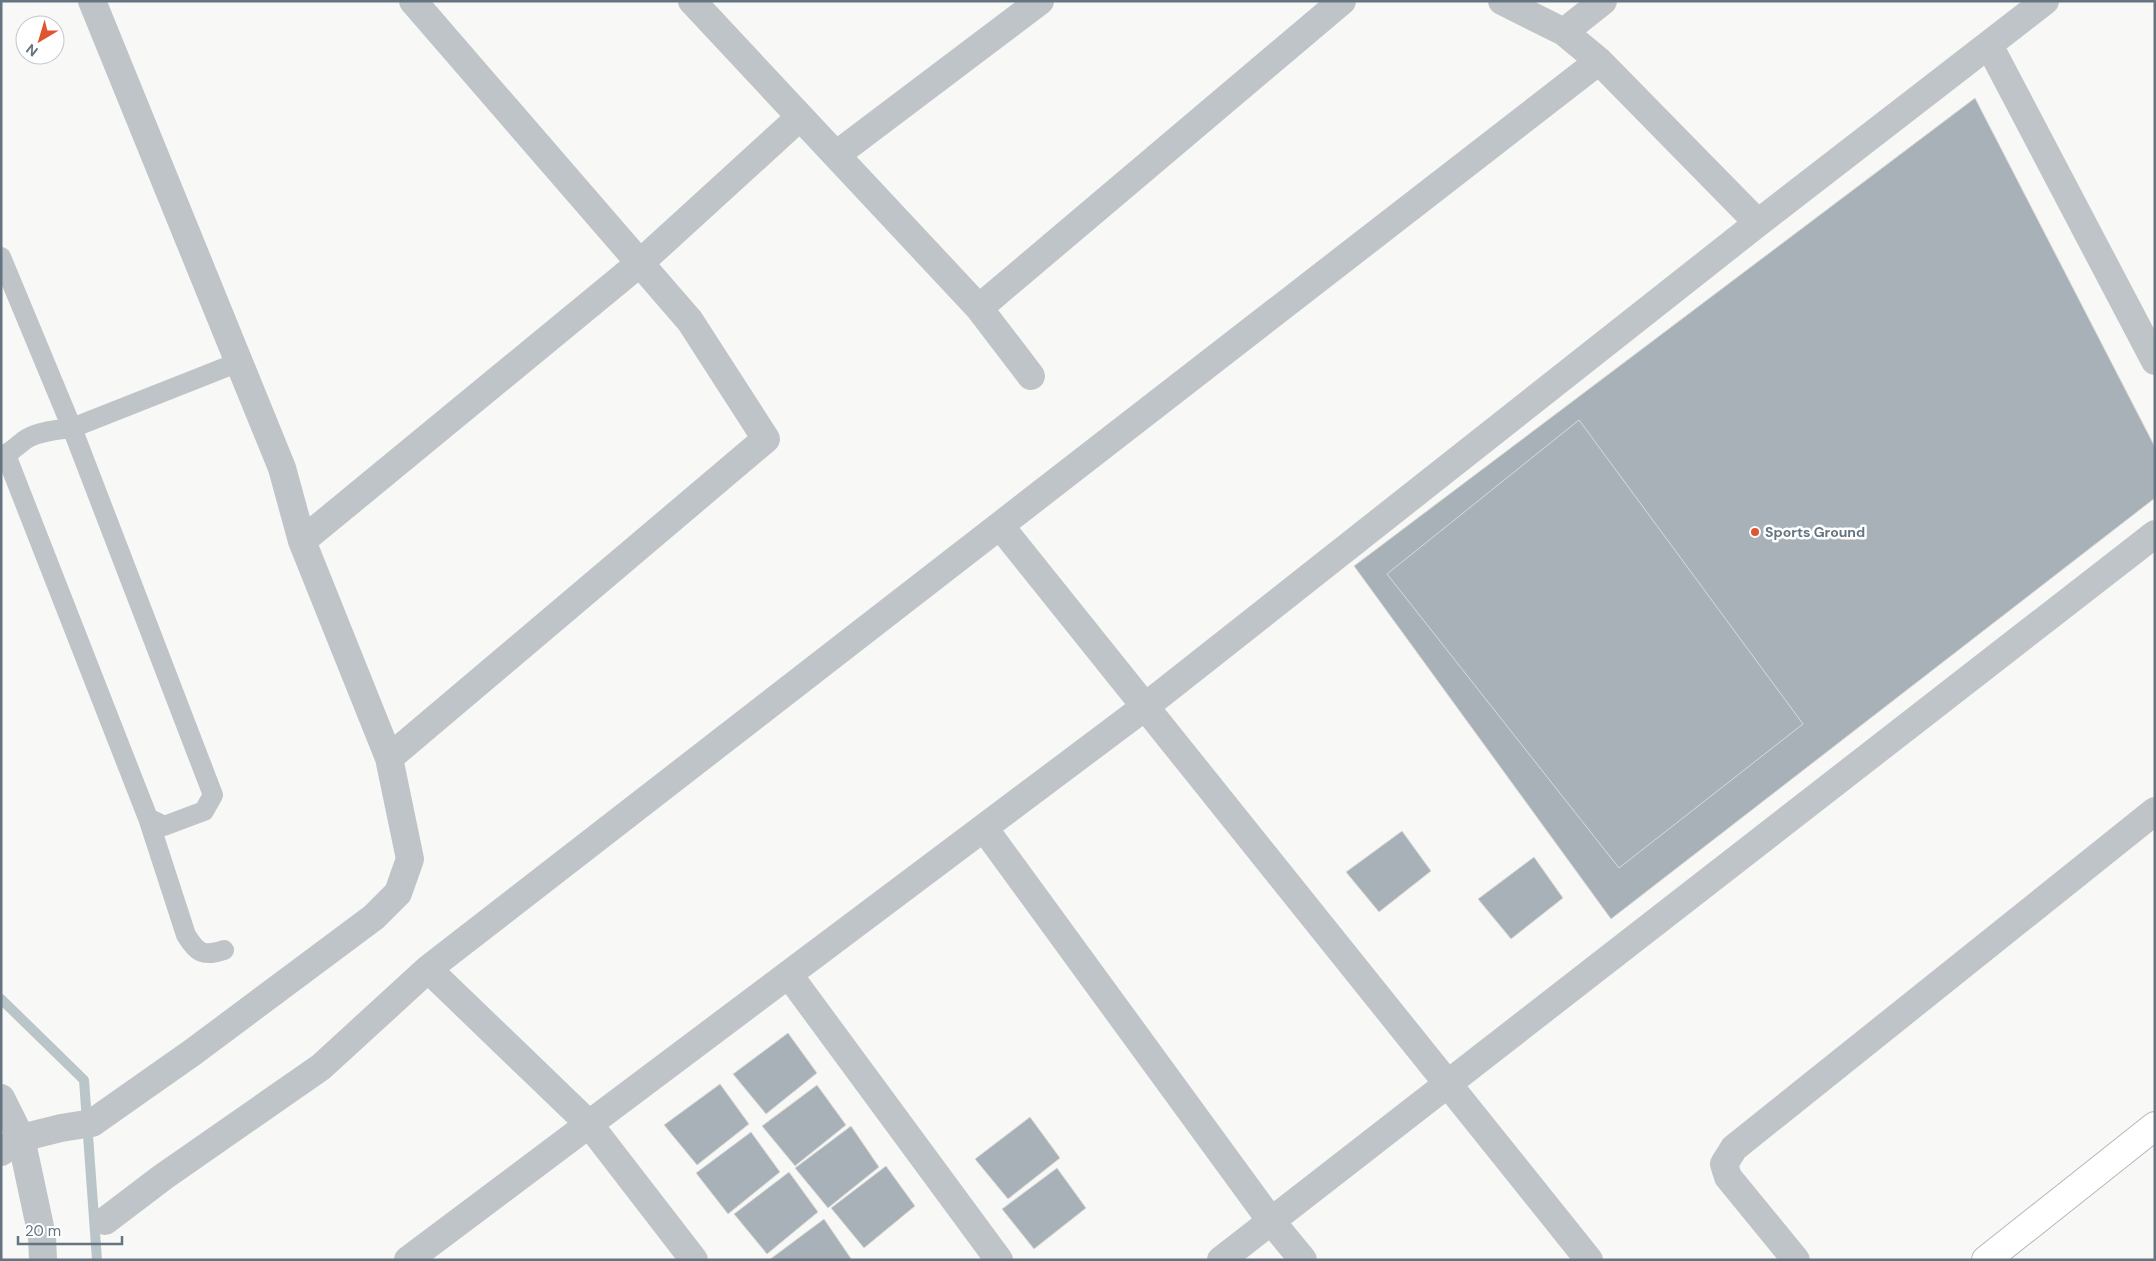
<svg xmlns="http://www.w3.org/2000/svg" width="2156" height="1261" font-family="'DM Sans',sans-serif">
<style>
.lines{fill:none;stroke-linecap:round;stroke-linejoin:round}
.stream{stroke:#b9c5c9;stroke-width:10}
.building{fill:#a8b1b7;stroke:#dadad8}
.secondary-casing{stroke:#b2b8bc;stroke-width:30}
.lane{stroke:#bfc4c8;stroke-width:20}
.street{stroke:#bfc4c8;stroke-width:28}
.secondary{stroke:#fff;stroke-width:28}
.poi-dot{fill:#de5530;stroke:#fff;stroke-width:2}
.labels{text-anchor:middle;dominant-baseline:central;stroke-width:5;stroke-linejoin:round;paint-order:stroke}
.poi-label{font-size:14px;font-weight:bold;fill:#647480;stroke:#fff;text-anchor:start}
</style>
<rect width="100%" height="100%" fill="#f8f8f6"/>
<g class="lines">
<path class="stream" d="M1 999 84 1080 97 1260"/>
</g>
<path class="building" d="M1975 98 2155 447V498L1611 919 1354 566Z
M1579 420 1803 724 1619 868 1387 574Z
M1402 831 1431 871 1379 912 1346 872Z
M1534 857 1563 898 1511 939 1478 899Z
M788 1033 817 1073 766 1114 733 1074Z
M720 1084 749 1124 697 1165 664 1125Z
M817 1085 846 1125 795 1166 762 1126Z
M1030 1117 1060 1158 1008 1199 975 1159Z
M851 1126 879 1167 828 1208 795 1168Z
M751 1132 780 1172 728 1214 696 1173Z
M886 1166 915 1206 864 1248 831 1208Z
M1057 1168 1086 1208 1034 1249 1002 1209Z
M789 1172 818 1212 767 1254 734 1214Z
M824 1219 852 1260H769Z"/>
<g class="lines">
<g class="secondary-casing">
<path id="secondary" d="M1986 1260 2155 1126"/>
</g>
<path class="lane" d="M1 257 72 428 213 795 204 811 164 826 148 818 6 455
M1 456C12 453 19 443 28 438 41 431 57 430 72 428L239 362
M148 818 186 935C197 953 203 957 224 950"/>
<path class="street" d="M692 1 979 308 1031 376
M1502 1 1564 32 1599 61 1758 223
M1564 32 1603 1
M1989 45 2155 361
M836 155 1040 1
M979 308 1342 1
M1001 527 1589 1260
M302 541 640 263 800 117
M389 758 766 439 690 321 413 1
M984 828 1271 1221 1303 1260
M428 969 589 1124 694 1260
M789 975 999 1260
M1 1098 21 1138 42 1236 43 1260
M1 1152 21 1138 61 1128 92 1123 193 1052 374 917 398 893 410 859 389 758 302 541 282 468 92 1
M105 1221 163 1177 321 1067 428 969 1599 61
M408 1260 1146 706 1758 223 2045 1
M1221 1260 2155 534
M1796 1260 1728 1177 1724 1164 1734 1148 2155 811"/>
<use href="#secondary" class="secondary"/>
</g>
<circle class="poi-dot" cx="1755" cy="532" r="5"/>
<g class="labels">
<g class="poi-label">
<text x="1765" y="532">Sports Ground</text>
</g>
</g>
<rect width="2156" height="1261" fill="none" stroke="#647480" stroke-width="5"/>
<g transform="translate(40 40) rotate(218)"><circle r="24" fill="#ffffff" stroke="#c1c7cc"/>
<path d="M0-4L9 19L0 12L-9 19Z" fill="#de5530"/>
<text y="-8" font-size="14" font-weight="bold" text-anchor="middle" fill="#647480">N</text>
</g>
<path d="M18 1236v8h104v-8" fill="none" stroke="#647480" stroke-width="2.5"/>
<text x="25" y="1236" font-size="15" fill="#647480" stroke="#ffffff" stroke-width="4" paint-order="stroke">20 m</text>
</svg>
